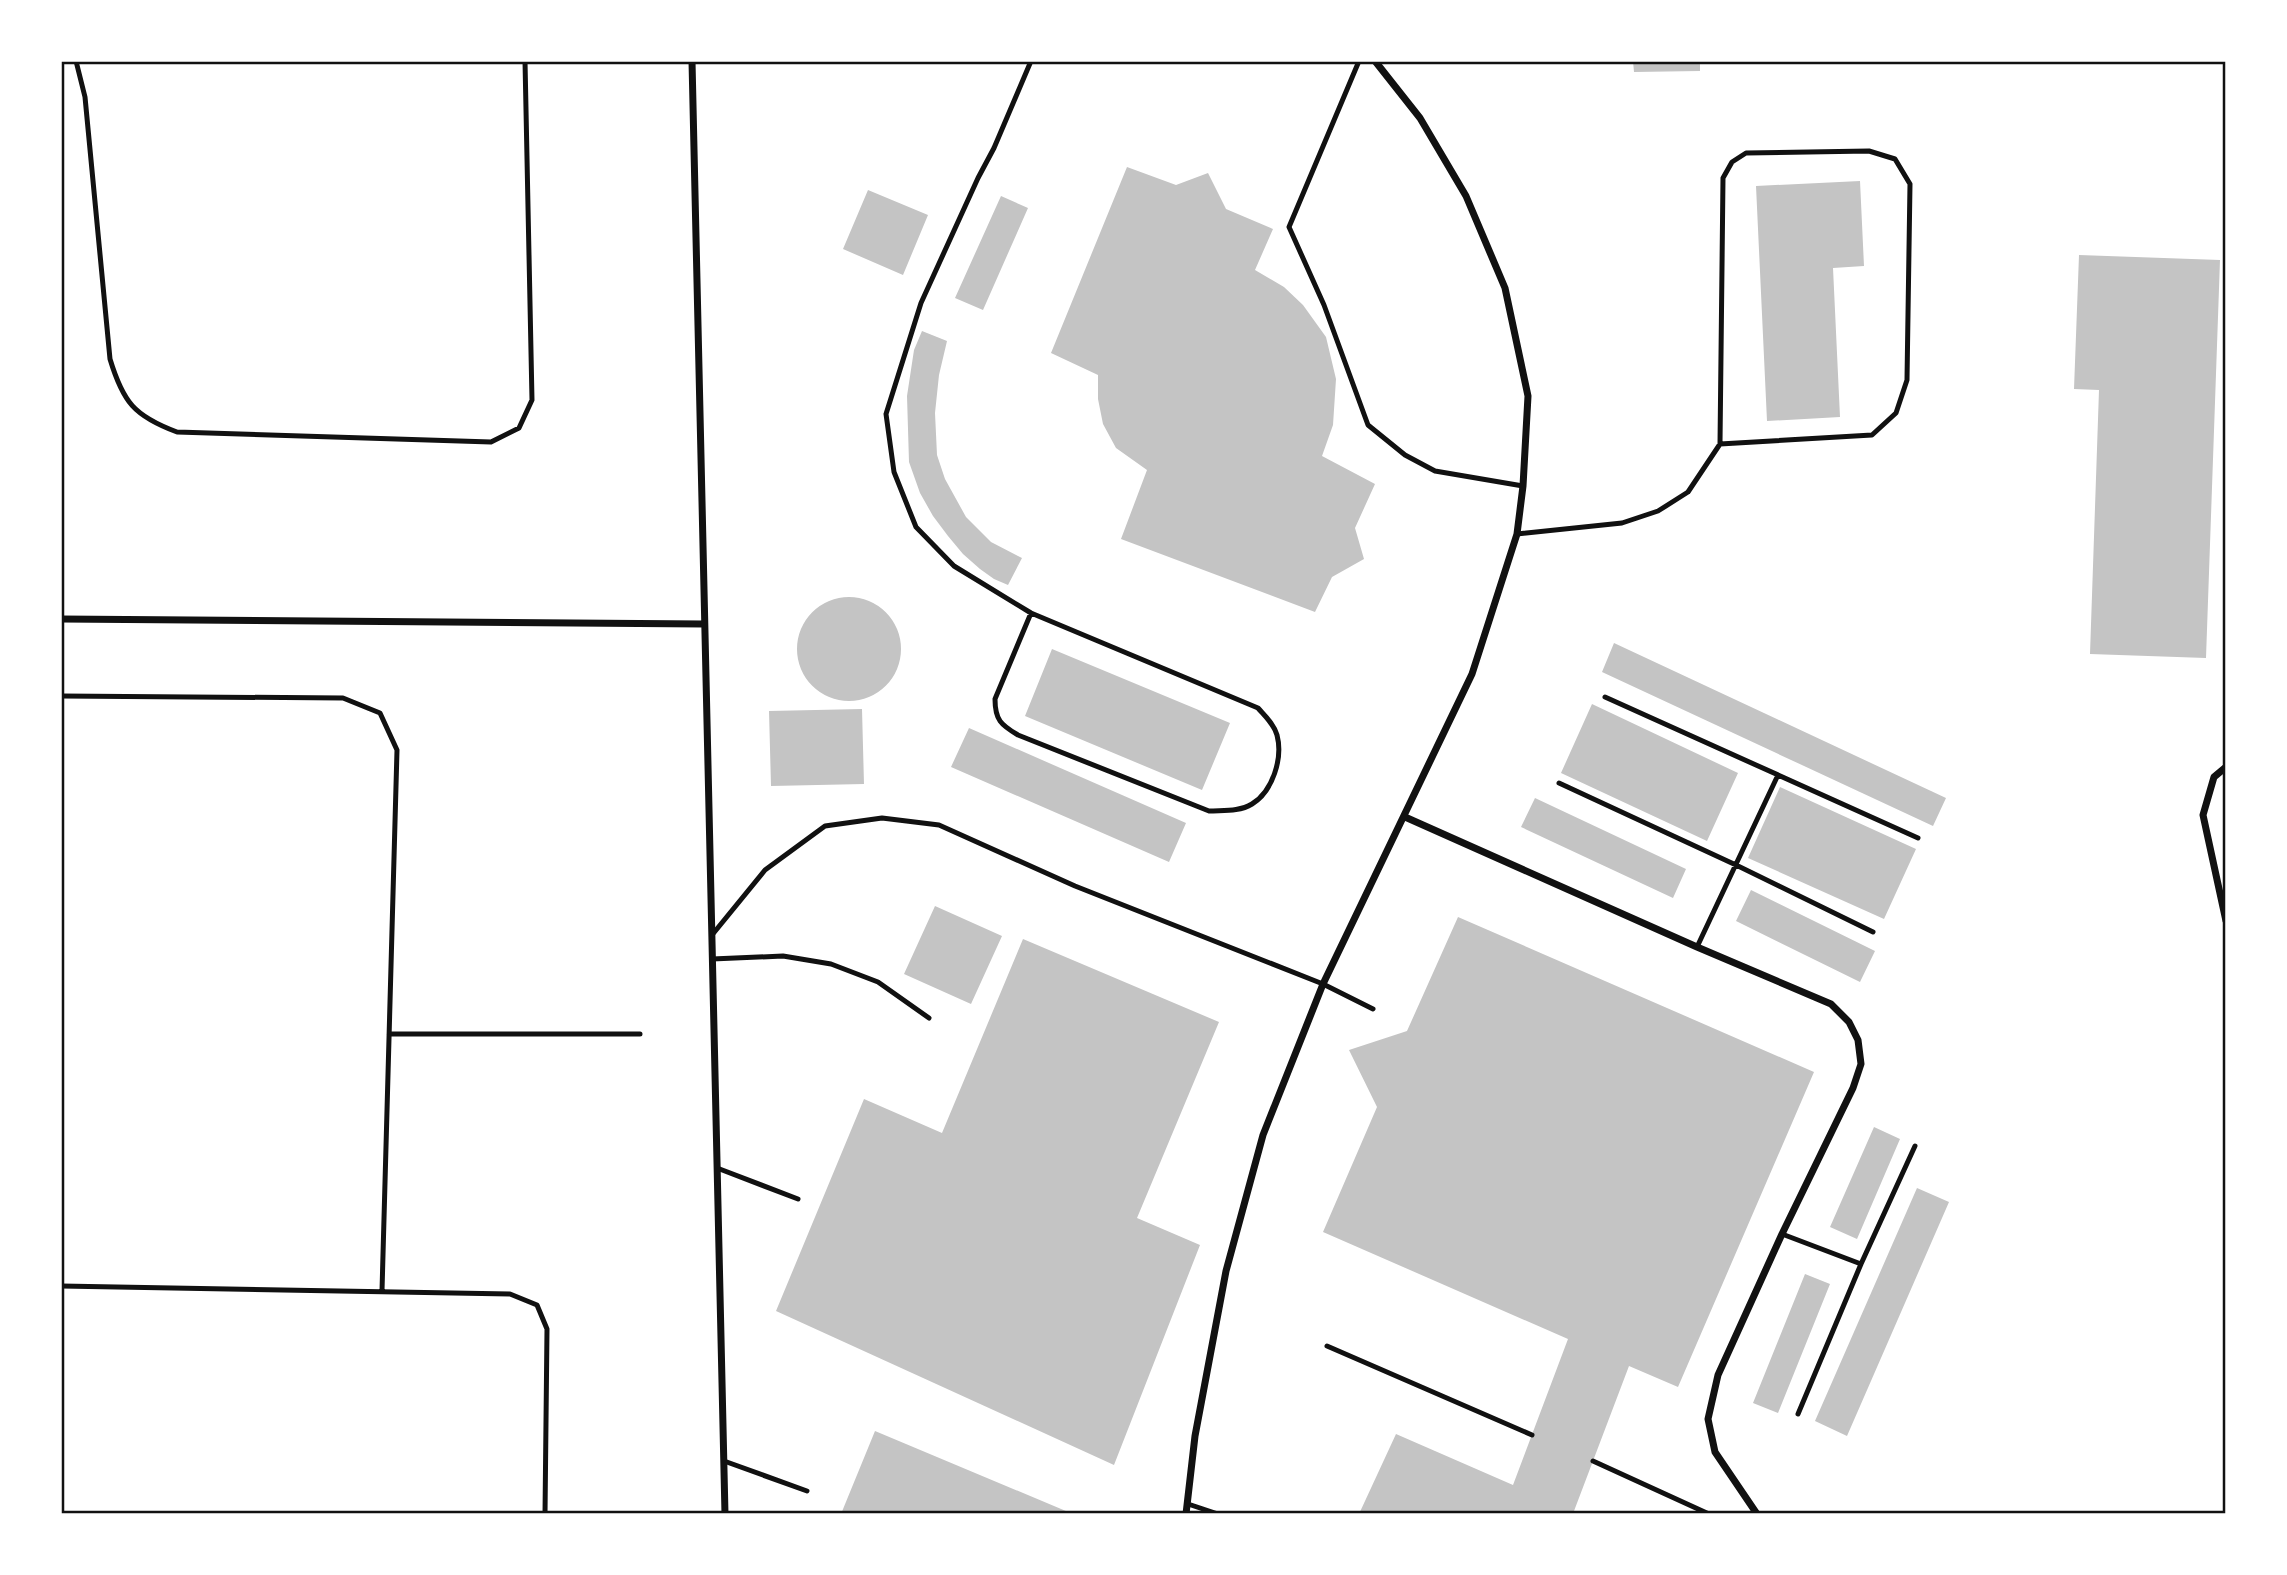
<svg xmlns="http://www.w3.org/2000/svg" width="2287" height="1575" font-family="'DejaVu Sans',sans-serif">
<style>
.building{fill:#c4c4c4}
.lines{fill:none;stroke-linecap:round;stroke-linejoin:round}
.service{stroke:#111;stroke-width:5}
.minor{stroke:#111;stroke-width:7}
.neatline{fill:none;stroke:#111;stroke-width:2.5}
</style>
<rect width="100%" height="100%" fill="#fff"/>
<path class="building" d="M1633 61H1700V71L1634 72Z
M1127 167 1176 185 1208 173 1226 209 1273 229 1255 270 1284 287 1303 305 1326 337 1336 379 1333 425 1322 456 1375 484 1355 528 1364 559 1332 577 1315 612 1121 539 1147 470 1116 448 1103 424 1098 399V375L1051 353Z
M1860 181 1864 266 1833 268 1840 417 1767 421 1756 186Z
M868 190 928 215 903 275 843 249Z
M1001 196 1028 208 983 310 955 298Z
M2079 255 2220 260 2206 658 2090 654 2099 390 2074 389Z
M922 331 947 341 939 375 935 413 937 455 945 479 966 517 991 542 1022 558 1008 585 994 579 980 569 963 554 948 536 933 516 920 493 909 462 907 396 914 350Z
M797 649a52 52 0 1 1 104 0a52 52 0 1 1-104 0Z
M1614 643 1946 798 1933 826 1602 672Z
M1052 649 1230 723 1202 790 1025 716Z
M1592 704 1738 773 1707 841 1561 773Z
M862 709 864 784 771 786 769 711Z
M969 728 1186 823 1169 862 951 767Z
M1780 787 1916 849 1884 919 1748 858Z
M1535 798 1686 869 1673 898 1521 827Z
M1751 890 1875 951 1860 982 1736 921Z
M935 906 1002 936 971 1004 904 974Z
M1458 917 1814 1072 1678 1387 1629 1366 1574 1511 1580 1514H1359L1396 1434 1513 1485 1568 1339 1323 1232 1377 1107 1349 1050 1407 1031Z
M1023 939 1219 1022 1137 1218 1200 1245 1114 1465 776 1311 864 1099 942 1133Z
M1874 1127 1900 1139 1857 1239 1830 1227Z
M1917 1188 1949 1202 1847 1436 1815 1421Z
M1805 1274 1830 1284 1778 1413 1753 1403Z
M875 1431 1073 1514H841Z"/>
<g class="lines">
<path class="service" d="M76 61 85 97 110 359C123 402 134 416 177 432L491 442 519 428 532 400 525 61
M1359 61 1289 227 1324 305 1368 425 1405 455 1435 471 1523 486
M1517 534 1622 523 1658 511 1688 492 1720 444 1723 178 1732 162 1746 153 1869 151 1895 159 1910 184 1907 380 1896 413 1872 435 1720 444
M1031 613 995 699C995 720 1001 725 1018 735L1209 811C1223 810 1239 812 1252 804 1273 791 1283 758 1277 735 1274 724 1265 716 1258 708L1031 613 954 566 916 527 894 472 886 414 921 303 978 178 994 148 1031 61
M61 696 343 698 380 713 397 750 382 1291
M1605 697 1918 838
M1559 783 1736 865 1873 932
M712 935 765 870 825 826 882 818 939 825 1075 886 1323 984 1373 1009
M1697 947 1778 775
M712 959 783 956 831 964 878 982 929 1018
M389 1034H640
M717 1168 798 1199
M1782 1234 1861 1264 1798 1414
M1861 1264 1915 1146
M61 1286 510 1294 537 1305 547 1329 545 1514
M1327 1346 1532 1435
M724 1461 807 1491
M1593 1461 1709 1514
M1188 1504 1218 1514"/>
<path class="minor" d="M692 61 725 1514
M61 619 704 624
M2226 767 2214 777 2203 815 2226 921
M1405 817 1697 947 1831 1004 1849 1022 1858 1040 1861 1064 1853 1088 1782 1234 1718 1375 1708 1419 1715 1452 1757 1514
M1186 1514 1195 1436 1226 1271 1263 1135 1323 984 1472 674 1517 534 1523 486 1528 396 1505 288 1466 196 1420 118 1375 61"/>
</g>
<rect width="2287" height="1575" fill="none" stroke="#ffffff" stroke-width="126"/>
<rect x="63" y="63" width="2161" height="1449" class="neatline"/>
</svg>
